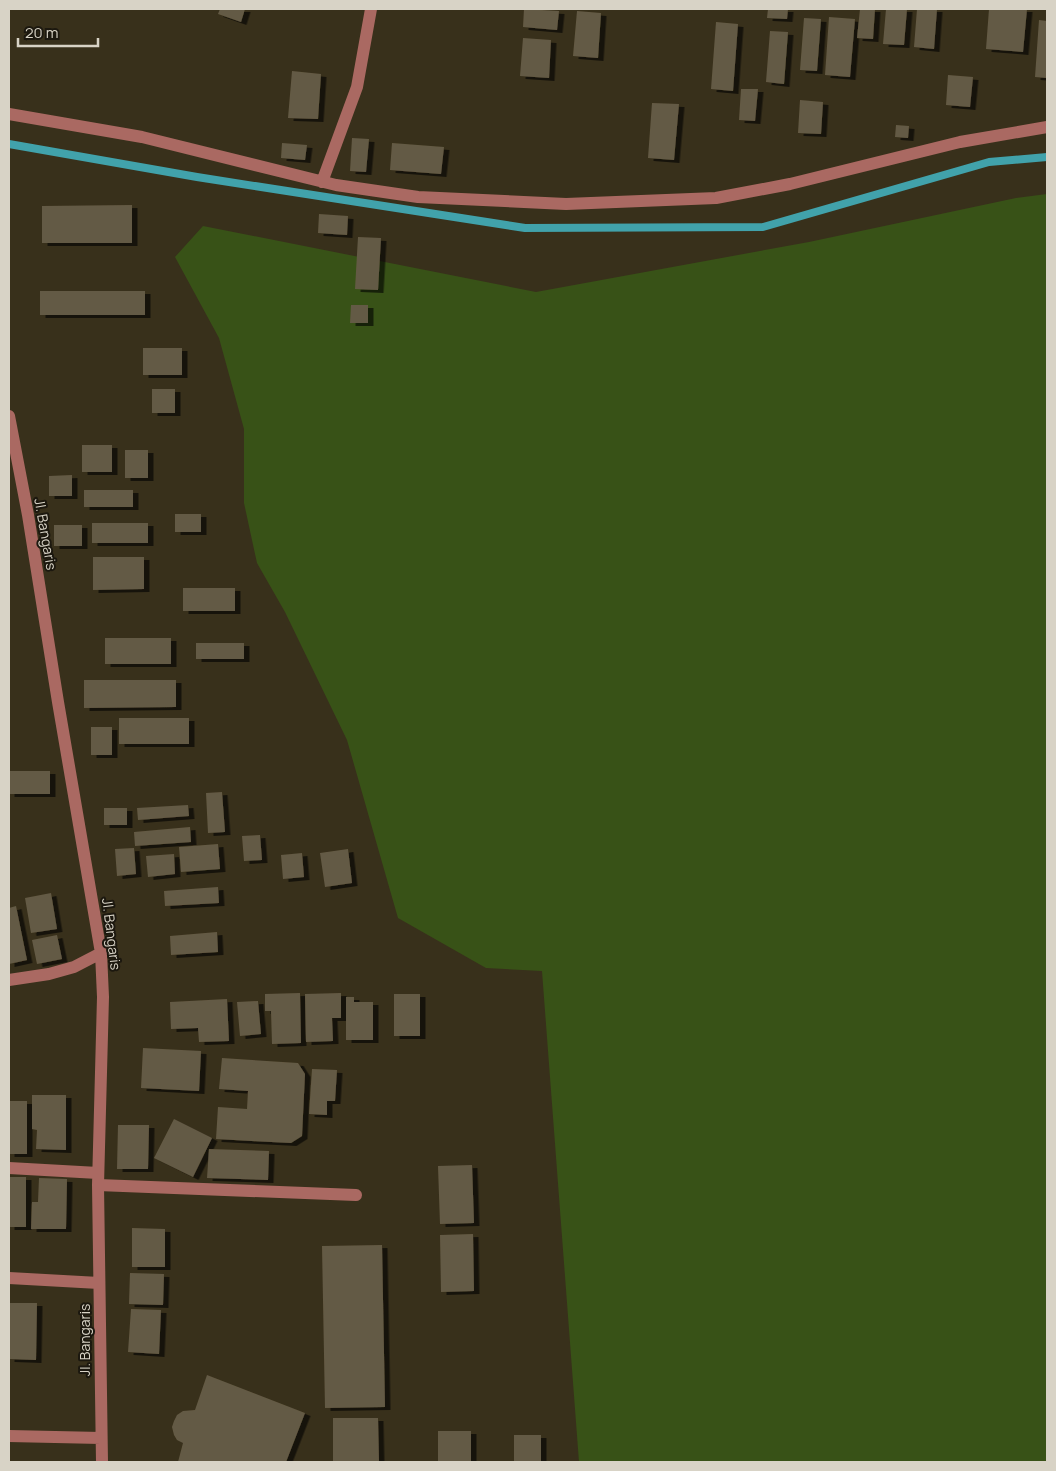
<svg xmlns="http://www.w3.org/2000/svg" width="1056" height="1471" font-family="Manrope,sans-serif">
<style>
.green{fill:#385217}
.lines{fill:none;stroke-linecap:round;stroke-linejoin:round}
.stream{stroke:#41a2ab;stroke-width:8}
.building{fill:#645a44;filter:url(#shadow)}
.minor{stroke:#aa6962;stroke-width:12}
.labels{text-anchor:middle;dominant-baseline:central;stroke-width:4;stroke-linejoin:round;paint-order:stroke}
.street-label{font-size:14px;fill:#d8d3c6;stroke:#1c180f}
</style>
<defs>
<filter id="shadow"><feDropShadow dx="5.5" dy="3" stdDeviation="0" flood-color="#0009"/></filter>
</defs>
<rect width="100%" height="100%" fill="#38301b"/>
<path class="green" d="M1047 194V1462H579L542 971 486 968 398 918 347 740 285 612 257 563 244 503V429L219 338 175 257 203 226 536 292 809 242 1016 198Z"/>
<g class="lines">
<path class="stream" d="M9 144 197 177 525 228 763 227 989 162 1047 157"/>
</g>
<path class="building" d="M220 9H245L241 22 218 14Z
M524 9 559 11 557 30 523 27Z
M768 9H788L787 19 767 18Z
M860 9H875L873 39 857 38Z
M886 9H907L904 45 883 44Z
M917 9H937L934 49 914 47Z
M989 9H1027L1023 52 986 49Z
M577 11 601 13 598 58 573 56Z
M829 17 855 19 850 77 825 75Z
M804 18 821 19 817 71 800 70Z
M1039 20 1047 21V78L1035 77Z
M716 22 738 24 733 91 711 89Z
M770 31 788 32 784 84 766 82Z
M523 38 551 40 549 78 520 76Z
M292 71 321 74 318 119 288 118Z
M948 75 973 77 970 107 946 105Z
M741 89H758L755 121 739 120Z
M800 100 823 102 821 134 798 133Z
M652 103 679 104 674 160 648 158Z
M896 125 909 126 908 138 895 137Z
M352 138 369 139 366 172 350 171Z
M282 143 307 145 305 160 281 158Z
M392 143 444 147 441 174 390 170Z
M132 205V243H42V206Z
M319 214 348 216 347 235 318 233Z
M358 237 381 238 378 290 355 289Z
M40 291H145V315H40Z
M351 305H368V323H350Z
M143 348H182V375H143Z
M152 389H175V413H152Z
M82 445H112V472H82Z
M125 450H148V478H125Z
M72 475V496H49V476Z
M84 490H133V507H84Z
M175 514H201V532H175Z
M92 523H148V543H92Z
M54 525H82V546H54Z
M93 557H144V589L93 590Z
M183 588H235V611H183Z
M105 638H171V664H105Z
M196 643H244V659H196Z
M84 680H176V707L84 708Z
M119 718H189V744H119Z
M91 727H112V755H91Z
M9 771H50V794H9Z
M222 792 225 832 208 833 206 793Z
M188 805 189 816 138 820 137 808Z
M104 808H127V825H104Z
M190 827 191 842 135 846 134 832Z
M260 835 262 860 244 861 242 836Z
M218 844 220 869 181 872 179 847Z
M134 848 136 874 117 876 115 849Z
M348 849 352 883 325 887 320 853Z
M302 853 304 877 283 879 281 855Z
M174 854 175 874 148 877 146 856Z
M218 887 219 903 165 906 164 891Z
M51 893 57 929 31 933 25 898Z
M16 906 27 960 9 964V908Z
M217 932 218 952 171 955 170 936Z
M57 935 62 959 37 964 32 940Z
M300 993 301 1043 272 1044 271 1011H265V994Z
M341 993V1018H332L333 1041 306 1042 305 994Z
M394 994H420V1036H394Z
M346 997H354V1002H373V1040H346Z
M227 999 229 1041 199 1042 198 1028 171 1029 170 1002Z
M258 1001 261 1034 240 1036 237 1002Z
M143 1048 201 1051 199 1091 141 1088Z
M222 1058 298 1063 305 1074 302 1136 291 1143 216 1139 218 1107 247 1109 248 1091 219 1089Z
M312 1069 337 1070 335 1101H327V1115L309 1114Z
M32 1095H66V1150L36 1149 37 1130 32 1129Z
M9 1101H27V1154H9Z
M174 1119 212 1138 193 1177 154 1158Z
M118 1125H149L148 1169H117Z
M209 1149 269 1151 268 1180 207 1178Z
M472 1165 474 1223 440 1224 438 1166Z
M9 1177H26V1227H9Z
M39 1178 67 1179 66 1229H31L32 1202H38Z
M132 1228 165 1229V1267H132Z
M473 1234 474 1291 441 1292 440 1235Z
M382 1245 385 1407 325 1408 322 1246Z
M130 1273 164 1274 163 1305 129 1304Z
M9 1303H37L36 1360 9 1359Z
M131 1309 161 1310 159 1354 128 1352Z
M207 1375 305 1413 286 1462H178L183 1443 177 1440 174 1435 172 1427 174 1421 177 1415 183 1411 195 1410Z
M333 1418H378L379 1462H333Z
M438 1431H471V1462H438Z
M514 1435H541V1462H514Z"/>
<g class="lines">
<path class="minor" d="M9 114 142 137 336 185 418 197 566 204 716 198 790 184 960 142 1047 127
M322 182 357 87 371 9
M9 416 28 515 58 702 101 953 103 997 98 1185 102 1462
M9 980 49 974 74 967 101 953
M9 1168 98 1173
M98 1185 356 1195
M9 1278 99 1283
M9 1436 101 1438"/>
</g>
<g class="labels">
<g class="street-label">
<text transform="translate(46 534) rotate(80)">Jl. Bangaris</text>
<text transform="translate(112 934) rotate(83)">Jl. Bangaris</text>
<text transform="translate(84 1340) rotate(-90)">Jl. Bangaris</text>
</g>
</g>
<rect width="1056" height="1471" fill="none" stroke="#d8d3c6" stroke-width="20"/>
<path d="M18 38v8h80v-8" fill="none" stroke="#d8d3c6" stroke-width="2.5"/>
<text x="25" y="38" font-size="15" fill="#d8d3c6" stroke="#1c180f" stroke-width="4" paint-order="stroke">20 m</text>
</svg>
